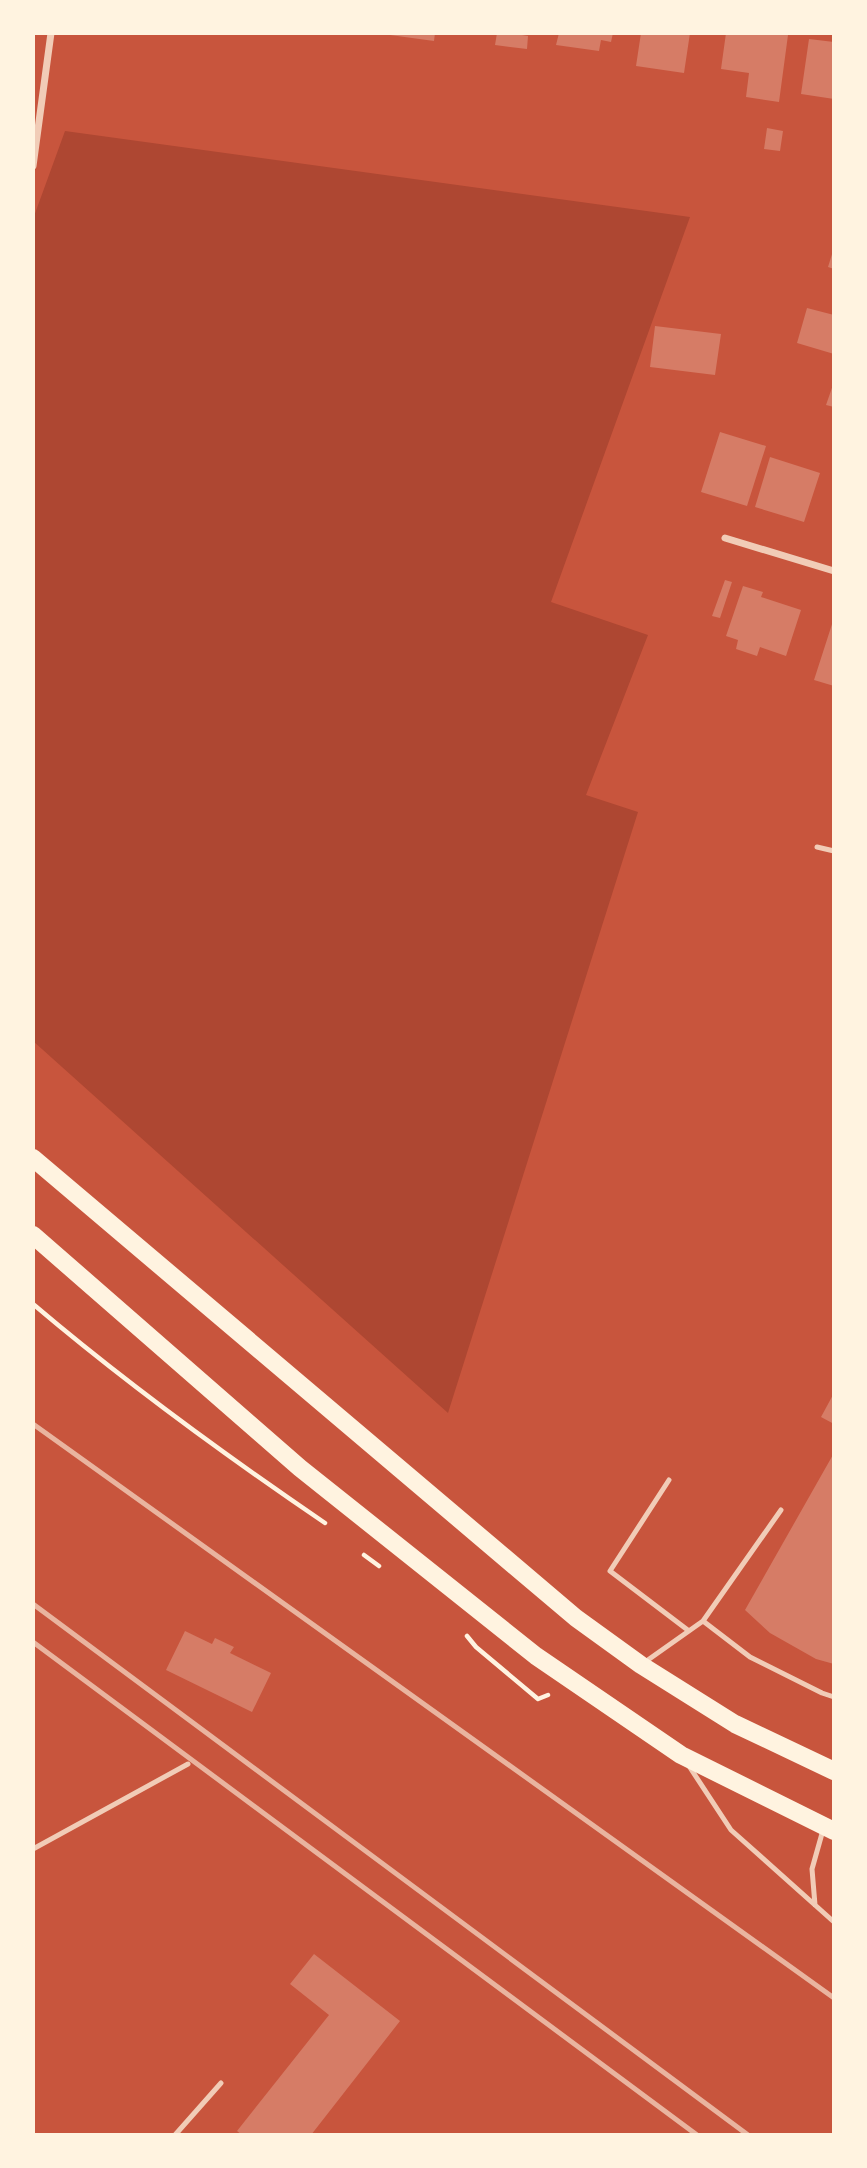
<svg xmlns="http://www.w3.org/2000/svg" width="867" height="2168" font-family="Jost,sans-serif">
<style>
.green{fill:#ae4732}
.building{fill:#d67c66}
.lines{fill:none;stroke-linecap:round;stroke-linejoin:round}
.path{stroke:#fff3e0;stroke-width:4.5}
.service{stroke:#f1ccb7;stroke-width:5}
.minor{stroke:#f1ccb7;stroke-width:7}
.primary{stroke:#fff3e0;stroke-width:18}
.rail{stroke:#e9b49f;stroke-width:5}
</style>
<rect width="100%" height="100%" fill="#c8553d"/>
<path class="green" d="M65 131 690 217 551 602 648 635 586 795 638 812 448 1413 33 1041V219Z"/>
<path class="building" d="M390 33H435L434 41 390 35Z
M497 33H522V35L528 36 527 49 495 45Z
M559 33H613L611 42 601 40 599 51 556 45Z
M641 33H690L684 73 636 66Z
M726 33H773L788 35 779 102 746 97 749 73 721 69Z
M809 39 834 42V99L801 94Z
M767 128 783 131 780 151 764 149Z
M833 251 834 252V269L828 267Z
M807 308 834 315V354L797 343Z
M655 326 721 334 715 375 650 367Z
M834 382V407L826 405Z
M720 432 766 446 747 506 701 492Z
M770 457 820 473 804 522 755 507Z
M725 580 732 582 720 618 712 616Z
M743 586 763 592 761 597 801 610 786 656 760 647 757 656 736 649 738 640 726 636Z
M833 621H834V686L814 680Z
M834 1393V1424L821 1417Z
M834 1453V1664L816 1659 770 1633 745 1610Z
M185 1631 212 1644 215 1638 234 1647 230 1653 271 1673 252 1712 166 1670Z
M314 1954 400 2021 311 2135H242L237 2131 329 2015 290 1984Z"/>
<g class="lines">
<path class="path" d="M33 1304C126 1383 225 1455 325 1523
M364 1555 379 1566
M467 1636 476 1647 538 1699 548 1695"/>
<path class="service" d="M817 847 834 851
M669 1480 610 1571 689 1631
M781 1510 703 1621 750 1657 822 1693 834 1697
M645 1662 703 1621
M689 1766 731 1830 834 1922
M33 1849 188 1764
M815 1905 812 1869 823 1830
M175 2135 221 2083"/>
<path class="minor" d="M33 166 51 33
M725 538 834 571"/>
<path class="primary" d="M33 1158 576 1618 641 1665 735 1724 834 1771
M33 1235 300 1468 536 1656 681 1755 834 1831"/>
<path class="rail" d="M33 1424 834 1998
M33 1604 748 2135
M33 1642 697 2135"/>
</g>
<rect width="867" height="2168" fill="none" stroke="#fff3e0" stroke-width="70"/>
</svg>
